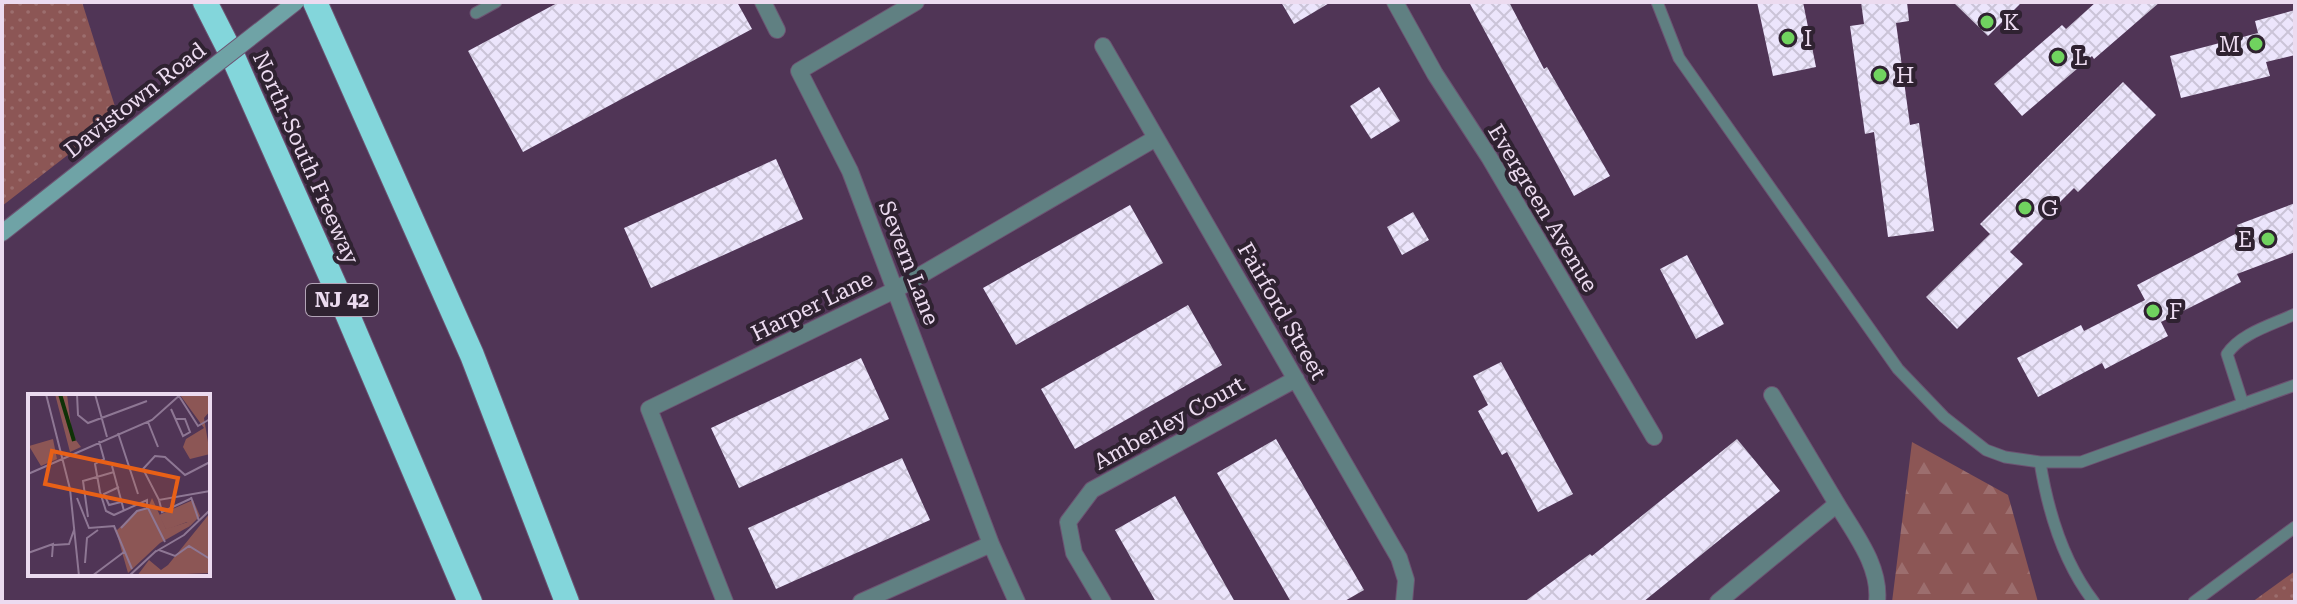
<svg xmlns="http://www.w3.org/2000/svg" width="2297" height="604" font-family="'Roboto Serif',serif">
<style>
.grass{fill:url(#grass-dots)}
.forest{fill:url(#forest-firs)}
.building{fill:url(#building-cross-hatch)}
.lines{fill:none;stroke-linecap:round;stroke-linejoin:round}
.lane-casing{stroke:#6c5372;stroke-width:13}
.street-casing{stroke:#6c5372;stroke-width:18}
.secondary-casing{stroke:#6c5372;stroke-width:18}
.highway-casing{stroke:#6c5372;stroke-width:26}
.lane{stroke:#608082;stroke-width:11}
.street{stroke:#608082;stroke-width:16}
.secondary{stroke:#6fa3a6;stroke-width:16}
.highway{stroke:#83d6db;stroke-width:24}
.secondary-bridge-casing{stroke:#6c5372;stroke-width:18;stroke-linecap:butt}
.secondary-bridge{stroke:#6fa3a6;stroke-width:16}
.poi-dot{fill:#70d35f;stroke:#2f2231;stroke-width:3}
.labels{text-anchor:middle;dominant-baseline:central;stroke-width:8;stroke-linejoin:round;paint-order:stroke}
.shield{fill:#2f2231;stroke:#b3a4b7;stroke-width:2}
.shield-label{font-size:20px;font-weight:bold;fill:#ecdbf0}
.poi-label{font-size:22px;fill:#ecdbf0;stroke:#2f2231;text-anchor:start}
.street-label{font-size:22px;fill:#ecdbf0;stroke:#2f2231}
.inset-river{fill:none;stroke:#0e3207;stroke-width:4}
.inset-road{fill:none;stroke:#8e7794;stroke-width:2}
.view{fill:#e86017;fill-opacity:0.15;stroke:#e86017;stroke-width:4}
.inset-edge{fill:none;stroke:#ecdbf0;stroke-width:4}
</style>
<defs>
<pattern id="grass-dots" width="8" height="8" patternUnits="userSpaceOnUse" patternTransform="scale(2)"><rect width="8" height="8" fill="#8c5655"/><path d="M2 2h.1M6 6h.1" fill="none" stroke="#9c6e6e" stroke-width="1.8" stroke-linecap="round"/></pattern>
<pattern id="forest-firs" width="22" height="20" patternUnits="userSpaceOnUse" patternTransform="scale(2)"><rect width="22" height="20" fill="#8c5655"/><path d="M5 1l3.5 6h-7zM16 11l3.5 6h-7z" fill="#9c6e6e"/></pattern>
<pattern id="building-cross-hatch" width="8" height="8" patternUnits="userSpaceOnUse" patternTransform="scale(2)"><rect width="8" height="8" fill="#ece5fc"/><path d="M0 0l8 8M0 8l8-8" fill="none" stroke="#cbc4d8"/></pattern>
</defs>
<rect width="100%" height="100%" fill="#503556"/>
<path class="grass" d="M2 2H82L118 116 2 206Z
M2295 571V602H2252Z"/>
<path class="forest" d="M1912 442 2008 495 2038 602H1892Z"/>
<path class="building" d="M559 2H737L752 29 523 152 468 51Z
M1281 2H1331L1294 24Z
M1469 2H1509L1544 69 1547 67 1610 176 1574 196Z
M1757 2H1803L1816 67 1773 76Z
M1861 2H1907L1909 21 1896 23 1910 125 1919 123 1934 231 1888 237 1874 132 1865 134 1850 26 1864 24Z
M1953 2H2022L1988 36Z
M2096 2H2160L2094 59 2092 56 2022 116 1994 84 2062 25 2066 29Z
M2295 10V55L2266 62 2270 76 2181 98 2170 56 2258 33 2255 21Z
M2123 82 2156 115 2078 192 2074 188 2010 252 2023 264 1957 329 1926 297 1990 234 1980 224Z
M1379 87 1400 121 1371 139 1350 106Z
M776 159 803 219 651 288 624 228Z
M2295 203V252L2237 274 2241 282 2161 322 2168 336 2105 369 2102 363 2038 397 2017 358 2081 325 2084 331 2145 300 2137 285 2239 232 2237 225Z
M1130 205 1163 263 1016 345 983 288Z
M1413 212 1429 240 1402 255 1387 227Z
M1687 255 1724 324 1696 339 1660 269Z
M1188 305 1222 365 1075 449 1041 389Z
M861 358 889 419 739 488 711 428Z
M1501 362 1573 494 1538 512 1507 452 1502 455 1478 411 1488 405 1473 376Z
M1276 439 1364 590 1343 602H1291L1217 473Z
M1737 439 1780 491 1643 602H1524L1590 554 1592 556Z
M902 458 930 520 776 589 748 528Z
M1175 496 1235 602H1156L1115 530Z"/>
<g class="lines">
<g class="lane-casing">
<path id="lane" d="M1657 2 1679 58 1898 369 1944 417 1986 450 2005 457 2040 462H2081L2295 385
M476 13 496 2
M2243 404 2227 354C2241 333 2272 325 2295 314
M2040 462C2048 512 2063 562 2094 602
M2194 602 2295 527"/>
</g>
<g class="street-casing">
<path id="street" d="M763 2 777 30
M916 2 799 71 850 171 991 544 1017 602
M1395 2 1435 74 1489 157 1654 437
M1103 46 1399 558 1406 580 1404 602
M1772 395 1837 504
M725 602 649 409 895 290 1156 138
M861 602 991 544
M1103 602 1074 553 1068 522 1092 490 1296 379
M1718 602 1837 504C1854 533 1881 566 1877 602"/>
</g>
<g class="secondary-casing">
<path id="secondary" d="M2 233 200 77"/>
</g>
<g class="highway-casing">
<path id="highway" d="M205 2 234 59 343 304 470 602
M315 2 472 355 567 602"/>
</g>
<use href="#lane" class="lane"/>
<use href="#street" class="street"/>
<use href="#secondary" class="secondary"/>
<use href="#highway" class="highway"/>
<g class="secondary-bridge-casing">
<path id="secondary-bridge" d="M200 77 296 2"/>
</g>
<use href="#secondary-bridge" class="secondary-bridge"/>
</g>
<g class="poi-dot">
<circle cx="1987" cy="22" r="8"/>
<circle cx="1788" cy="38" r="8"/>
<circle cx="2256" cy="44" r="8"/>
<circle cx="2058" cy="57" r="8"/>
<circle cx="1880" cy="75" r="8"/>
<circle cx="2025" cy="208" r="8"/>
<circle cx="2268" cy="239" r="8"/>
<circle cx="2153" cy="311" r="8"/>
</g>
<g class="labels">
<rect class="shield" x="306" y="284" width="72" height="32" rx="6"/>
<g class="shield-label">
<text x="342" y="300">NJ 42</text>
</g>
<g class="poi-label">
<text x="2003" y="22">K</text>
<text x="1804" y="38">I</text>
<text x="2240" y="44" text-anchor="end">M</text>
<text x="2074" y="57">L</text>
<text x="1896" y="75">H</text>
<text x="2041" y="208">G</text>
<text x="2252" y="239" text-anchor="end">E</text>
<text x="2169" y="311">F</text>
</g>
<g class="street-label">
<text transform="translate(135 100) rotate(-38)">Davistown Road</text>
<text transform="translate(306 158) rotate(66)">North-South Freeway</text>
<text transform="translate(1543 208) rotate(59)">Evergreen Avenue</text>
<text transform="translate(909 263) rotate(69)">Severn Lane</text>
<text transform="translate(812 306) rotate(-26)">Harper Lane</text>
<text transform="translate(1282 311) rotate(60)">Fairford Street</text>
<text transform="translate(1169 423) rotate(-29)">Amberley Court</text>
</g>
</g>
<g transform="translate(28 394)">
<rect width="182" height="182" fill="#503556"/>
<path d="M182 0V17L176 24 182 60 162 65 155 53 158 45 176 34 152 1ZM25 45 29 65 13 72 1 52ZM165 106 172 122 162 132 159 128 138 136 131 121Z" fill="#8c5655"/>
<path d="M27 0H39L44 41 53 53 42 58ZM124 104 138 135 160 128 162 132 132 149 100 179 88 137 109 117 120 114ZM182 119V179L109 182 121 166 133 176 140 171Z" fill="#8c5655"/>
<path class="inset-river" d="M32 0 46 47"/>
<path class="inset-road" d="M18 0 42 95 51 182M49 0 50 21 60 29 119 7M67 0 79 43M151 2 170 32 182 25M143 15 155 42 162 38 157 25H148M120 28 130 53M90 39 110 100M71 47 76 65 67 70 72 98 78 117 86 121M182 68 157 81 137 63 127 62 115 75 131 106 182 97M84 72 96 117M0 80 124 26 153 0M91 93 76 100 81 111 93 108M163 103 171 127M49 104 61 134 87 132M131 106 134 118 164 104M86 121 119 106V114M60 123 55 87 86 78M86 132 104 175M93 134 109 117 120 114 137 148M26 151 41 150 46 136M131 156 147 162 161 152 182 165M127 158 156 141 182 116M0 159 25 150 24 163M57 169 59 144 70 136M64 182 96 158M101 182 128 157"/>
<path class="view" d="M24 57 150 84 143 117 17 90Z"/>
<rect width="182" height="182" class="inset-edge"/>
</g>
<rect width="2297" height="604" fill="none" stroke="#ecdbf0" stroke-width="8"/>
</svg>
